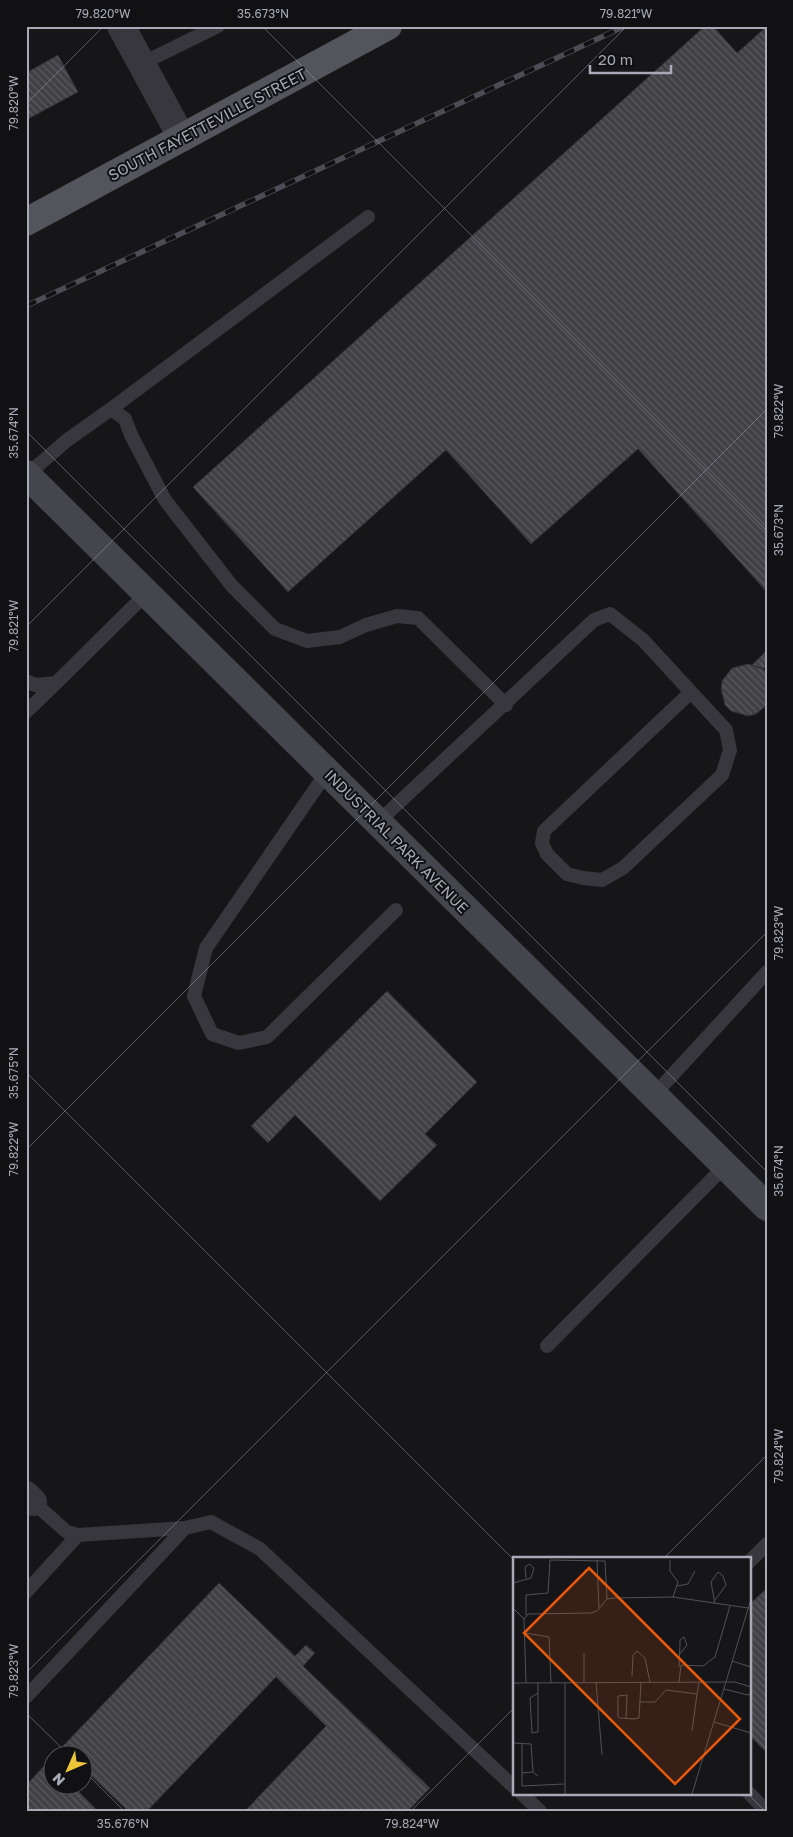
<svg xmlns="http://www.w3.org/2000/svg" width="793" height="1837" font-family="'Golos Text',sans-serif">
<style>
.building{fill:url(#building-back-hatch);stroke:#303034}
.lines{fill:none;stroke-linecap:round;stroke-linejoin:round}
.lane{stroke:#37373d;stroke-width:14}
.street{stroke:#37373d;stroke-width:28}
.secondary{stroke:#45464d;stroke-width:28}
.primary{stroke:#53545c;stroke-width:28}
.rail-casing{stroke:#4c4d54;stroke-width:5.5}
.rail{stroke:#111113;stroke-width:4;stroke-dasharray:11;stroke-linecap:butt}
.ticks{fill:none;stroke:#a8abb7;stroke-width:1;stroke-opacity:0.45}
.labels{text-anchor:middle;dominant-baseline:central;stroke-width:4;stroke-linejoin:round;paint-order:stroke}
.street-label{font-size:15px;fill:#a8abb7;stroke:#111113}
.inset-road{fill:none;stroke:#505258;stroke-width:1}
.view{fill:#e8590c;fill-opacity:0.15;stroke:#e8590c;stroke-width:2.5}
.inset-edge{fill:none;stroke:#a8abb7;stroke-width:2.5}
.neatline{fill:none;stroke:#a8abb7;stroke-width:2}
.ticks-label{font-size:12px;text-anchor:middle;fill:#a8abb7}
</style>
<defs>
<pattern id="building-back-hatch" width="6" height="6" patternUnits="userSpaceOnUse" patternTransform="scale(1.25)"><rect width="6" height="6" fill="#404045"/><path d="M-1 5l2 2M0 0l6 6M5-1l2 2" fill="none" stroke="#59595e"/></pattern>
</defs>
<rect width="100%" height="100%" fill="#161618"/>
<path class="building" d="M705 26H713L737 53 767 26V592L638 449 531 544 446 450 288 592 193 487Z
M58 55 78 92 26 120V73Z
M767 650V665L763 669 752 665Z
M748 664 763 669 767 674V705L756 714 748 716 731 711 725 705 721 689 722 681 732 668Z
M387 991 477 1082 425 1134 437 1145 380 1201 295 1115 268 1143 251 1126Z
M219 1583 295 1656 306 1645 315 1653 303 1666 430 1788 408 1811H245L326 1726 276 1677 147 1811H128L82 1767V1754H70L62 1747Z
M767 1588V1753L749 1735V1605Z
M48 1762 52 1766V1784H71L98 1811H26V1785Z"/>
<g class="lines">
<path class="lane" d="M141 64 218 26
M111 409 368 217
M27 475 66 441 111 409 125 419 131 435 165 500 232 586 275 629 307 641 340 637 366 625 397 616 418 618 506 705
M26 681 35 685 56 683 147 593
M26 712 56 683
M327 772 206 948 194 996 212 1034 239 1043 267 1037 396 910
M378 822 594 620 610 614 643 640 726 730 730 750 722 775 623 868 602 880 583 878 567 874 547 854 542 843 544 831 691 692
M654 1095 767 972
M547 1346 725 1166
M33 1502 67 1532 78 1535 185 1528 211 1522 260 1549 514 1787
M749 1562 767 1544
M26 1592 78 1535
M26 1697 185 1528
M521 1793 540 1811
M749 1793 766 1811"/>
<path class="street" d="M121 26 182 138
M26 1495 33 1502"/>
<path class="secondary" d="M26 474 767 1207"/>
<path class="primary" d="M26 222 388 26"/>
<g class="rail-casing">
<path id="rail" d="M26 306 625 26"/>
</g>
<use href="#rail" class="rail"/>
</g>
<path class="ticks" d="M262 26 767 531M26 104 104 26M26 431 767 1172M26 627 627 26M26 1072 514 1560M26 1150 767 409M664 1558 767 1455M26 1673 767 932M26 1713 68 1754M82 1769 124 1811M747 1793 765 1811M411 1811 514 1708"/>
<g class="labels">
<g class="street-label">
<text transform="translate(207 124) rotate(-28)">SOUTH FAYETTEVILLE STREET</text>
<text transform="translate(397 841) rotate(45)">INDUSTRIAL PARK AVENUE</text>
</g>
</g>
<g transform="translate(513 1557)">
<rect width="238" height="238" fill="#161618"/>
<path class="inset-road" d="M84 3 86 51M157 3V14L165 25 160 40M0 26 18 21 21 11 16 7 12 10 13 21M164 29 175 27 182 14M202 43 213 28 210 19 205 15 198 25 202 47M0 51 11 62M13 58V38L35 36 37 3 92 4 94 42M11 62 15 57 78 56 84 54 94 42 101 41 160 40 235 51M11 62 13 126M12 76 36 80 38 126M71 96V125M219 104 238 110M166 110 167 87V83L171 80 174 88 166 98M119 119 120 98 124 94 132 101 137 125M83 125 89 198M166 125 168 108 190 109 202 100 217 49M0 126 222 125 238 130M25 126V175L19 176 17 141 25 136M52 126V237M211 132 235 138 238 136M127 145H142L153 133 184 137 186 125M113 162 114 138 105 139V160L107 161 121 162 126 161 128 125M201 165 238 176M179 174 184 137M0 186 18 187 20 215 25 219M9 187V216L20 215M9 216V229L51 227M179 237 238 42"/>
<path class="view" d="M76 11 227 162 162 227 11 76Z"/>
<rect width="238" height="238" class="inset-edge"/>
</g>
<rect width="793" height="1837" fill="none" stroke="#111113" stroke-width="55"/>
<g transform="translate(68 1770) rotate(225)"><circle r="24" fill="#111113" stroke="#4d4f55"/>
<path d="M0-4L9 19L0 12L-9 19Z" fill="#ecc53a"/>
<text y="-8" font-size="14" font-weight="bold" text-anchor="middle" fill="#a8abb7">N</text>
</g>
<path d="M590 65v8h81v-8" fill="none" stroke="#a8abb7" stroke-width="2.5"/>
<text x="598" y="65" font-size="15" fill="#a8abb7" stroke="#111113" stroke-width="4" paint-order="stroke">20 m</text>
<rect x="28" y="28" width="738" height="1782" class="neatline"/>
<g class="ticks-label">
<text x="103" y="18">79.820°W</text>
<text x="263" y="18">35.673°N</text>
<text x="626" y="18">79.821°W</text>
<text transform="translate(14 103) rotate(-90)" y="4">79.820°W</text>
<text transform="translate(779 411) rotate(-90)" y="4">79.822°W</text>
<text transform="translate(14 433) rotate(-90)" y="4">35.674°N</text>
<text transform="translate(779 530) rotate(-90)" y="4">35.673°N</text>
<text transform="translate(14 626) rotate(-90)" y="4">79.821°W</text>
<text transform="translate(779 933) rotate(-90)" y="4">79.823°W</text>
<text transform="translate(14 1073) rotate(-90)" y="4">35.675°N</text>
<text transform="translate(14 1149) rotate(-90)" y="4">79.822°W</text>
<text transform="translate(779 1171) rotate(-90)" y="4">35.674°N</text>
<text transform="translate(779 1456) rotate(-90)" y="4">79.824°W</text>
<text transform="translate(14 1671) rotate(-90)" y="4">79.823°W</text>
<text x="123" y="1828">35.676°N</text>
<text x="412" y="1828">79.824°W</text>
</g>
</svg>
